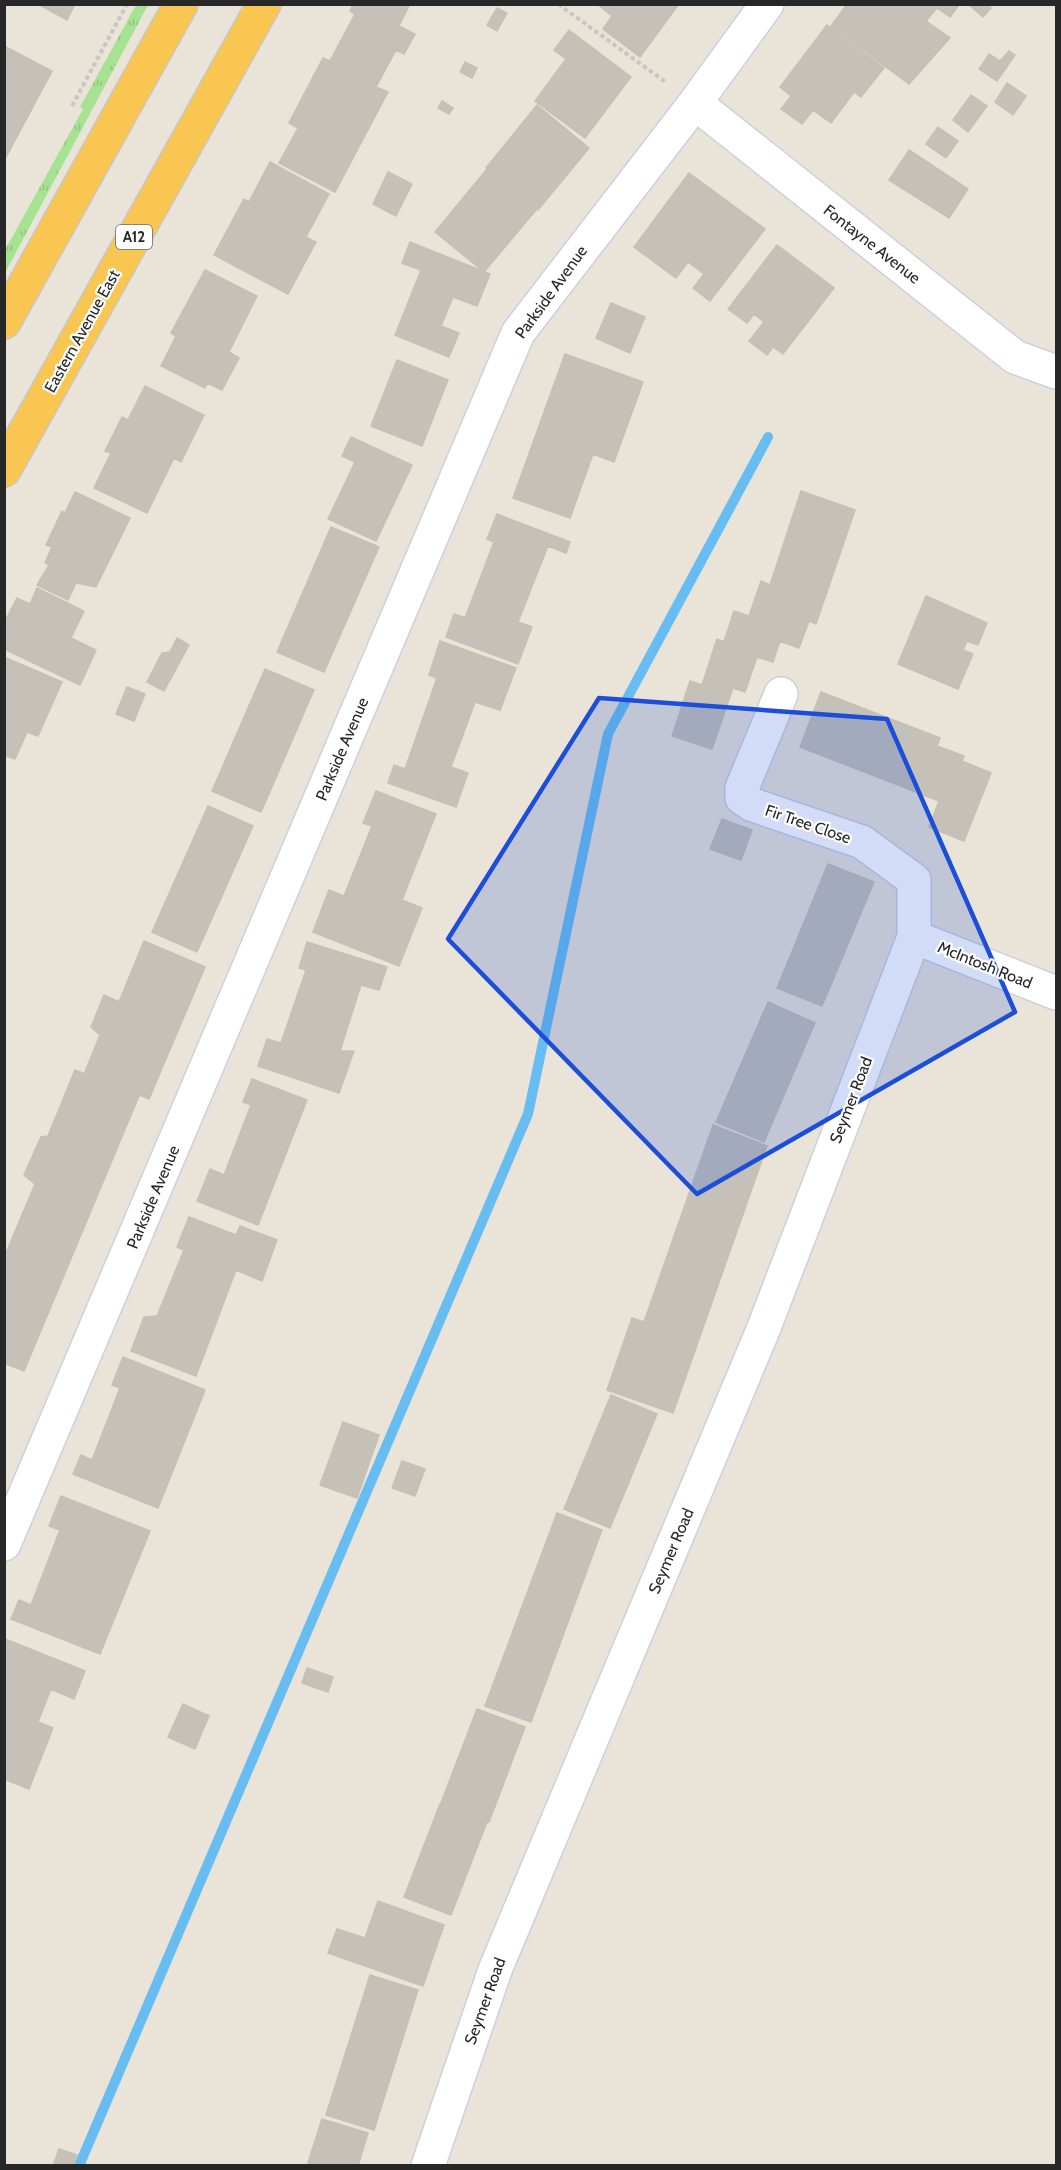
<svg xmlns="http://www.w3.org/2000/svg" width="1061" height="2170" font-family="Cabin,sans-serif">
<style>
.grass{fill:url(#grass-tufts)}
.lines{fill:none;stroke-linecap:round;stroke-linejoin:round}
.stream{stroke:#67bdf1;stroke-width:10}
.building{fill:#c5c1b8;stroke:#c5c0b2;stroke-width:1.5}
.minor-casing{stroke:#cdcfe1;stroke-width:36}
.trunk-casing{stroke:#c7c7c7;stroke-width:36}
.path{stroke:#c7c7c7;stroke-width:4;stroke-dasharray:4.5 3;stroke-linecap:butt}
.minor{stroke:#fff;stroke-width:33}
.trunk{stroke:#f9c651;stroke-width:33}
.marked{fill:#1d4ed8;fill-opacity:0.2;stroke:#1d4ed8;stroke-width:4.5;stroke-linejoin:round}
.labels{text-anchor:middle;dominant-baseline:central;stroke-width:4.5;stroke-linejoin:round;paint-order:stroke}
.shield{fill:#fff;stroke:#686868;stroke-width:1.5}
.shield-label{font-size:15px;font-weight:bold;fill:#272727}
.street-label{font-size:16px;fill:#272727;stroke:#fff}
</style>
<defs>
<pattern id="grass-tufts" width="24" height="20" patternUnits="userSpaceOnUse" patternTransform="scale(1.5)"><rect width="24" height="20" fill="#a5e392"/><path d="M3 7l-1-3M5 7V3M7 7l1-3M15 17l-1-3M17 17v-4M19 17l1-3" fill="none" stroke="#8ec37e"/></pattern>
</defs>
<rect width="100%" height="100%" fill="#eae4d8"/>
<path class="grass" d="M136 5H148L5 273V250L83 109 80 107Z"/>
<g class="lines">
<path class="stream" d="M79 2166 528 1114 608 734 768 437"/>
</g>
<path class="building" d="M38 4H75L67 20Z
M353 4H410L399 26 415 34 404 54 396 50 376 87 388 92 335 192 279 163 298 128 289 123 323 58 330 61 355 14 350 11Z
M597 4H679L640 57 603 29 612 16Z
M847 4 862 6 864 4 959 5 950 17 937 8 926 21 950 38 909 84 831 26Z
M968 4H987L991 8 983 17Z
M497 8 507 13 497 31 487 25Z
M827 25 884 68 861 97 854 92 831 123 813 110 802 124 781 109 791 96 780 87Z
M569 30 631 77 585 138 535 101 566 59 554 50Z
M4 46 52 71 4 161Z
M1009 51 1015 55 997 81 979 69 989 54 1000 61Z
M465 62 477 68 472 78 460 72Z
M1007 83 1026 96 1013 115 995 102Z
M971 95 987 106 968 132 953 120Z
M442 101 453 108 449 114 438 108Z
M537 105 589 148 538 210 486 168Z
M938 127 958 141 946 158 926 144Z
M909 150 968 189 949 218 889 180Z
M270 162 329 194 306 237 316 242 288 294 214 255 244 199 249 202Z
M487 169 536 210 484 272 435 232Z
M388 172 412 184 396 216 373 204Z
M689 173 765 229 710 301 693 288 704 274 688 262 676 278 634 247Z
M410 242 490 274 477 306 453 297 441 326 459 333 449 357 395 335 421 270 402 263Z
M777 245 834 288 783 354 773 347 767 355 749 341 764 322 754 314 747 323 728 309Z
M205 270 257 296 229 352 239 358 222 390 207 383 205 388 161 366 176 336 171 333Z
M611 303 645 317 630 353 596 338Z
M565 354 643 382 614 462 593 454 570 518 513 498Z
M397 360 448 380 422 446 371 426Z
M145 386 204 415 181 462 174 458 147 513 94 488 111 453 105 451 122 417 128 420Z
M351 437 412 465 376 541 328 519 355 462 342 456Z
M801 491 855 510 816 624 809 621 799 648 780 641 773 662 757 657 745 692 733 688 712 749 672 736 690 681 702 685 717 639 724 642 734 611 749 616 761 581 770 585Z
M75 492 130 518 96 587 76 583 68 600 37 585 49 565 45 563 52 547 46 545 62 511 65 513Z
M497 514 570 542 566 553 548 546 518 622 532 627 518 664 446 637 454 614 465 618 494 542 487 539Z
M331 527 379 547 324 672 277 652Z
M37 588 84 611 71 638 96 650 80 685 4 649V623L17 598 30 604Z
M926 596 987 623 978 645 967 641 963 650 973 654 958 689 898 664Z
M177 638 189 645 164 691 147 682 162 653 170 652Z
M440 641 516 668 500 710 475 702 451 767 468 773 456 807 388 783 394 765 405 769 437 678 429 675Z
M4 657 62 682 38 736 27 732 15 759 4 755Z
M265 669 314 690 261 812 212 791Z
M127 687 145 694 134 721 116 714Z
M821 692 940 738 937 746 964 756 962 761 991 773 964 841 929 827 939 801 800 747Z
M376 791 436 814 402 900 422 908 399 966 313 932 329 890 344 896 372 826 363 823Z
M208 806 253 826 197 952 152 932Z
M722 819 752 830 741 860 710 849Z
M828 864 874 882 822 1006 777 988Z
M144 941 205 967 149 1099 85 1072 100 1035 91 1027 104 995 119 1002Z
M307 942 387 967 379 990 361 985 340 1051H354L339 1093 258 1066 267 1039 281 1043 306 970 299 968Z
M768 1002 815 1023 764 1142 716 1122Z
M75 1070 139 1096 24 1371 4 1363V1258L35 1184 24 1175 41 1137 48 1136Z
M252 1079 307 1100 258 1225 197 1201 210 1169 224 1175 251 1105 243 1102Z
M713 1125 767 1146 673 1413 607 1390 632 1318 644 1322Z
M189 1217 236 1235 240 1226 277 1240 262 1281 236 1270 196 1376 131 1351 144 1317 157 1316 184 1250 177 1247Z
M123 1357 205 1390 158 1508 73 1474 81 1455 92 1460 120 1388 112 1385Z
M611 1395 657 1414 610 1528 564 1509Z
M343 1422 379 1435 357 1498 320 1485Z
M402 1461 425 1469 415 1496 392 1488Z
M61 1496 150 1531 100 1654 11 1619 19 1600 31 1605 60 1530 49 1526Z
M557 1513 602 1530 531 1722 485 1706Z
M5 1639 85 1671 74 1699 51 1689 38 1722 53 1728 29 1789 4 1779Z
M307 1668 333 1677 328 1692 302 1683Z
M183 1704 209 1716 195 1749 168 1737Z
M477 1709 525 1727 489 1822 441 1803Z
M440 1804 487 1822 451 1915 404 1897Z
M378 1901 444 1925 423 1986 328 1953 337 1929 365 1938Z
M370 1975 418 1990 374 2130 326 2115Z
M322 2119 368 2133 358 2166H307Z
M59 2149 77 2155 73 2166H53Z"/>
<g class="lines">
<g class="minor-casing">
<path id="minor" d="M695 103 1015 357 1056 372
M914 937 1056 993
M4 1544 518 333 695 103 767 4
M428 2166 495 1970 763 1330 914 937V880L862 842 753 805 742 798V788L781 694"/>
</g>
<g class="trunk-casing">
<path id="trunk" d="M4 322 181 4
M4 470 264 4"/>
</g>
<path class="path" d="M558 4 667 83
M72 106 127 4"/>
<use href="#minor" class="minor"/>
<use href="#trunk" class="trunk"/>
</g>
<path class="marked" d="M599 698 887 719 1015 1012 697 1194 448 939Z"/>
<g class="labels">
<rect class="shield" x="116" y="225" width="36" height="24" rx="4.5"/>
<g class="shield-label">
<text x="134" y="237">A12</text>
</g>
<g class="street-label">
<text transform="translate(872 244) rotate(38)">Fontayne Avenue</text>
<text transform="translate(551 292) rotate(-54)">Parkside Avenue</text>
<text transform="translate(82 331) rotate(-61)">Eastern Avenue East</text>
<text transform="translate(342 749) rotate(-67)">Parkside Avenue</text>
<text transform="translate(808 824) rotate(19)">Fir Tree Close</text>
<text transform="translate(985 965) rotate(22)">McIntosh Road</text>
<text transform="translate(851 1100) rotate(-69)">Seymer Road</text>
<text transform="translate(153 1197) rotate(-67)">Parkside Avenue</text>
<text transform="translate(671 1551) rotate(-67)">Seymer Road</text>
<text transform="translate(485 2001) rotate(-70)">Seymer Road</text>
</g>
</g>
<rect width="1061" height="2170" fill="none" stroke="#272727" stroke-width="12"/>
</svg>
